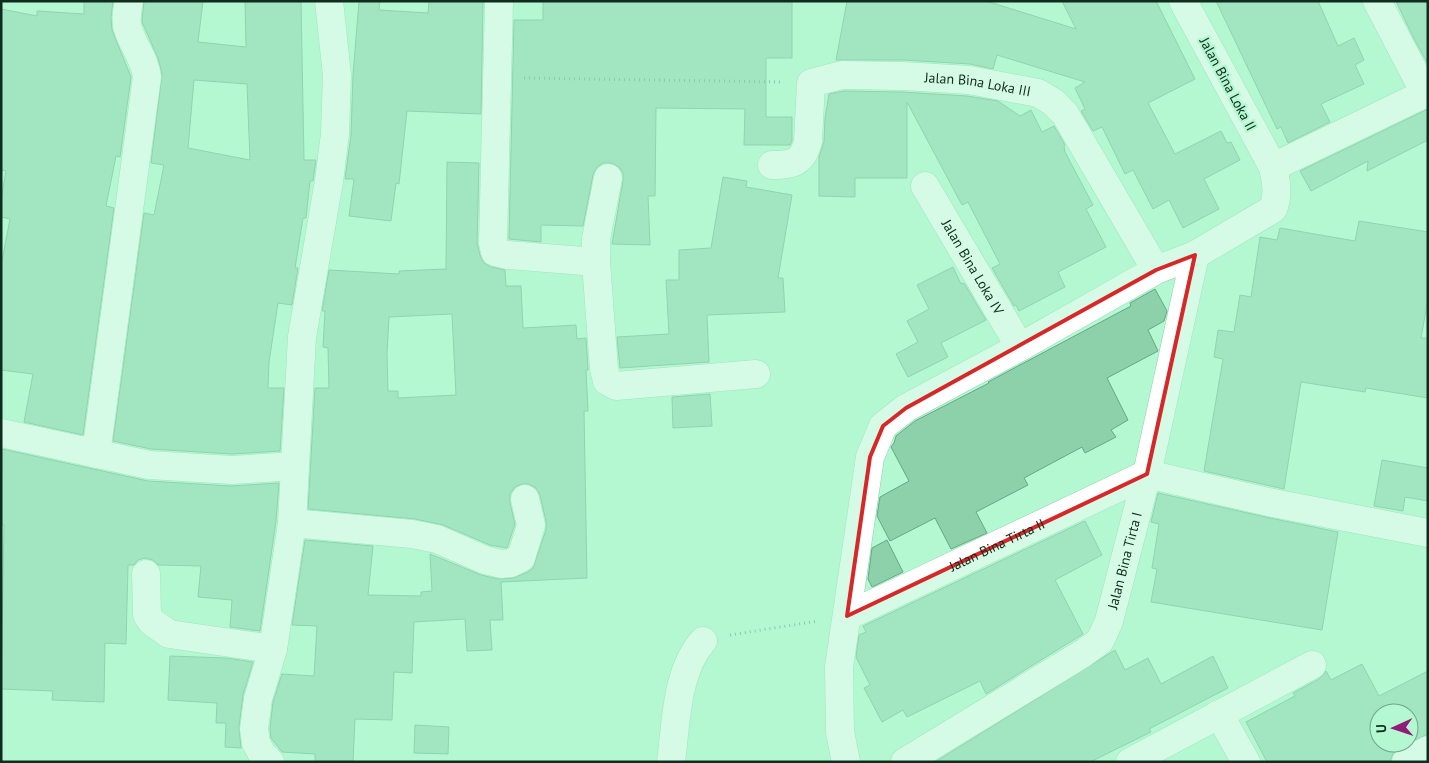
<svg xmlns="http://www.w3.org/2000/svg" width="1429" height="763" font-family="'PT Sans',sans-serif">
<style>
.building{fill:#8cd1aa;stroke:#65a884;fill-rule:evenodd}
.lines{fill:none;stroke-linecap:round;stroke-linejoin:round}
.street-casing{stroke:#8acfa8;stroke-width:29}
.path{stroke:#619177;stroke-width:3;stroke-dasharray:1 4;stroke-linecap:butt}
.street{stroke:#fff;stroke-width:28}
.marked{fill:none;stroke:#d62828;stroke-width:4;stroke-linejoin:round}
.labels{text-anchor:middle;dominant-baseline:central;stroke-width:4.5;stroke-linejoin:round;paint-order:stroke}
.street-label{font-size:14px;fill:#102c1e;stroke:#b3f8d1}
</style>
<rect width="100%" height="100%" fill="#b3f8d1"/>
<path class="building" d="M84 1H113L111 18 112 30 131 77 120 157 116 156 106 206 114 208 83 435 24 422 33 374 1 370V266L10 219 1 217V200L6 171 1 170V9L37 16V11L84 14Z
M144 1H203L198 42 246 47 245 1H301L304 160H316L313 181H310L306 218H303L295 268H298L292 305 278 303 269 362 268 388H284L280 451 232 454 151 449 113 441 144 213 154 215 164 165 151 163 162 74 158 58 142 22ZM194 80 247 84 250 160 188 148Z
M359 1H380L379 10 428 13 429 1H483L481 114 407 111 399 184 396 183 391 221 349 216 354 179H345L351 135 353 75Z
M543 1H792V58H766V117H792V141L790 145H744L745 109 656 108 655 196H648L650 245 612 244 623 181V173L619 167 611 163H603L597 167 593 175 583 226 541 225V242L509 239 514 20H543Z
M847 1H986L1076 29 1062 1H1156L1195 79 1148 103 1175 154 1221 131 1227 143 1231 142 1240 160 1204 179 1219 209 1183 228 1169 200 1153 209 1133 170 1125 174 1102 127 1093 131 1081 111 1085 109 1075 88 1085 82 997 55 993 69 970 64 904 60H836Z
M1216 1H1318L1338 46 1354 38 1364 60 1355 65 1364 84 1321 104 1330 122 1288 143 1281 127 1277 129Z
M1396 1H1428V64L1413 37Z
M844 91 902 92 967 96 998 101 1020 116 1031 110 1042 132 1054 126 1065 145 1064 146 1065 152 1093 205 1086 209 1106 247 1058 272 1065 287 1019 311 1016 305 1014 306 992 268 1000 264 968 202 962 205 907 102V178H855V197L819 196V157L824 142 825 118 829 94Z
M1428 109V140L1367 171 1368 161 1311 191 1300 171Z
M447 162 479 163 477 243 480 255 484 263 491 267 505 270 506 286H521L523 328 576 325 577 339 586 338 588 370H586L588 411H584L587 578 501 582 503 620H490L492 650 467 651 465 619 414 622 412 673 394 672 392 720 355 719 353 762H315V754L282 752 271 738 270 729 273 702 282 674 314 676 317 626 292 625 305 540 373 546 368 595 421 596V592L432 591 430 554 481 575 498 579 513 578 528 572 533 568 546 530V521L540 495 536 488 529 484H522L515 487 510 494V503L515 524 507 548 490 545 443 525 415 519 308 509 315 388H329L328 348 323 347 325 311H322L329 270 399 274V271L446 269ZM452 314 456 395 398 398V391H388L387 353 389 317Z
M723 177 747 181 746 187 792 195 778 278H783L785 312 707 315 709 362 620 368 617 337 669 334 666 280H679V250L711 248Z
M1359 221 1428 232V299L1421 338H1428V398L1366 388 1365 392 1301 382 1284 489 1204 471 1223 359 1214 357 1218 330 1234 332 1240 295 1251 297 1260 237 1277 240 1280 228 1355 241Z
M953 267 961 284 964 283 986 320 941 343 948 357 908 377 896 354 918 342 907 321 929 309 917 285Z
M1155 289 1167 311 1164 321 1148 330 1158 351 1107 378 1128 420 1111 430 1116 437 1085 453 1082 447 1024 478 1028 485 976 512 987 533 951 549 935 518 890 541 877 516 880 497 909 481 891 447 894 443 896 436 915 421 989 383 988 382 1131 306 1130 303Z
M710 394 712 426 673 428 672 397Z
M2 449 148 481 231 486 279 483 276 521 260 631 230 627 232 600 198 597 201 566 158 565 153 560 145 558 138 560 134 565H128L126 644 105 643 104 702 52 700 53 691 1 689 4 525H1Z
M1382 460 1428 468V501L1405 497 1403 511 1374 506Z
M1158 493 1270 518 1338 532 1322 630 1151 602 1157 569 1152 568 1159 524 1151 522Z
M1085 521 1102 555 1055 580 1083 634 986 694 980 681 907 717 903 710 882 722 864 688 870 685 856 657 859 635 866 632 863 626Z
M887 540 903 572 872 587 868 579 872 548Z
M1115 650 1125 670 1148 658 1161 684 1213 656 1228 688 1149 729 1151 732 1090 762H935Z
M170 656 226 658 253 662 243 695 239 727 241 748 225 747 226 723H216L217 703 168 700Z
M1362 664 1379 696 1428 671V734L1409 743V713H1379V743H1408L1393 753 1390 762H1267L1246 722 1295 696 1293 693 1319 679 1326 671 1331 680Z
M415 725 449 727 448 754 414 753Z"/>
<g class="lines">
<g class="street-casing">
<g id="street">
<path d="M499 1 493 243 495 252 507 255 596 262V239L608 178"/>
<path d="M1377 1 1425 93"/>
<path id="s1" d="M772 165C792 165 803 163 808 141L811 83 842 75 903 76 969 80 1038 93 1053 102 1065 114 1156 270"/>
<path d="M1273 167 1428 92"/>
<path id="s2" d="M925 186 1020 347"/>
<path d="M596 262 604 369 607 381 616 386 756 374"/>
<path d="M1 433 149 465 232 470 295 466"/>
<path d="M96 454 147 77C145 59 133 46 128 29 125 20 127 11 129 1"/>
<path d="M292 523 412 534 437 539 485 560 501 564 511 563 521 558 531 525 525 499"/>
<path d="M146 574 147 615 152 622 169 634 273 649"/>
<path id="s3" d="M847 616 1147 474 1273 503 1428 533"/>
<path d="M1219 714 1246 762"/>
<path d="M270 762 262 754 256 743 254 729 258 699 273 649 292 523 302 337 329 181 335 134 337 75 329 1"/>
<path d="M671 762C676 724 676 671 703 641"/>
<path d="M846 762 840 732 839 667 870 457 883 426 906 408 1020 347 1156 270 1195 255 1273 209C1279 194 1276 182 1273 167L1183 1"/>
<path id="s4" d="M905 762 1082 654 1100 641 1109 621 1147 474 1195 255"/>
<path d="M1130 762 1312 665"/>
<path d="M1406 762 1428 750"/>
</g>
</g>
<path class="path" d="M524 78 783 82
M730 635 818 621"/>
<use href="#street" class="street"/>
</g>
<path d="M0 0H1429V763H0ZM1195 255 1147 474 847 616 870 457 883 426 906 408 1156 270Z" fill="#b3f8d1" fill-opacity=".55" fill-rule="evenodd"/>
<path class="marked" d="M1195 255 1147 474 847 616 870 457 883 426 906 408 1156 270Z"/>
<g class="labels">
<g class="street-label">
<text transform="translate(1228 84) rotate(62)">Jalan Bina Loka II</text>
<text stroke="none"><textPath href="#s1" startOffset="275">Jalan Bina Loka III</textPath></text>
<text stroke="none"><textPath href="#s2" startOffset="94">Jalan Bina Loka IV</textPath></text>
<text stroke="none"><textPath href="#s3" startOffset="166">Jalan Bina Tirta II</textPath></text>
<text stroke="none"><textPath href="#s4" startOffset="314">Jalan Bina Tirta I</textPath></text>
</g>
</g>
<rect width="1429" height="763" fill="none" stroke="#102c1e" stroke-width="5"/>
<g transform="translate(1394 728) rotate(267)"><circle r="24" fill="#b3f8d1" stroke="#72a689"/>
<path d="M0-4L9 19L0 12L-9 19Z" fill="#921a78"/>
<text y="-8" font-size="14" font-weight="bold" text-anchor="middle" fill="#102c1e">U</text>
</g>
</svg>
